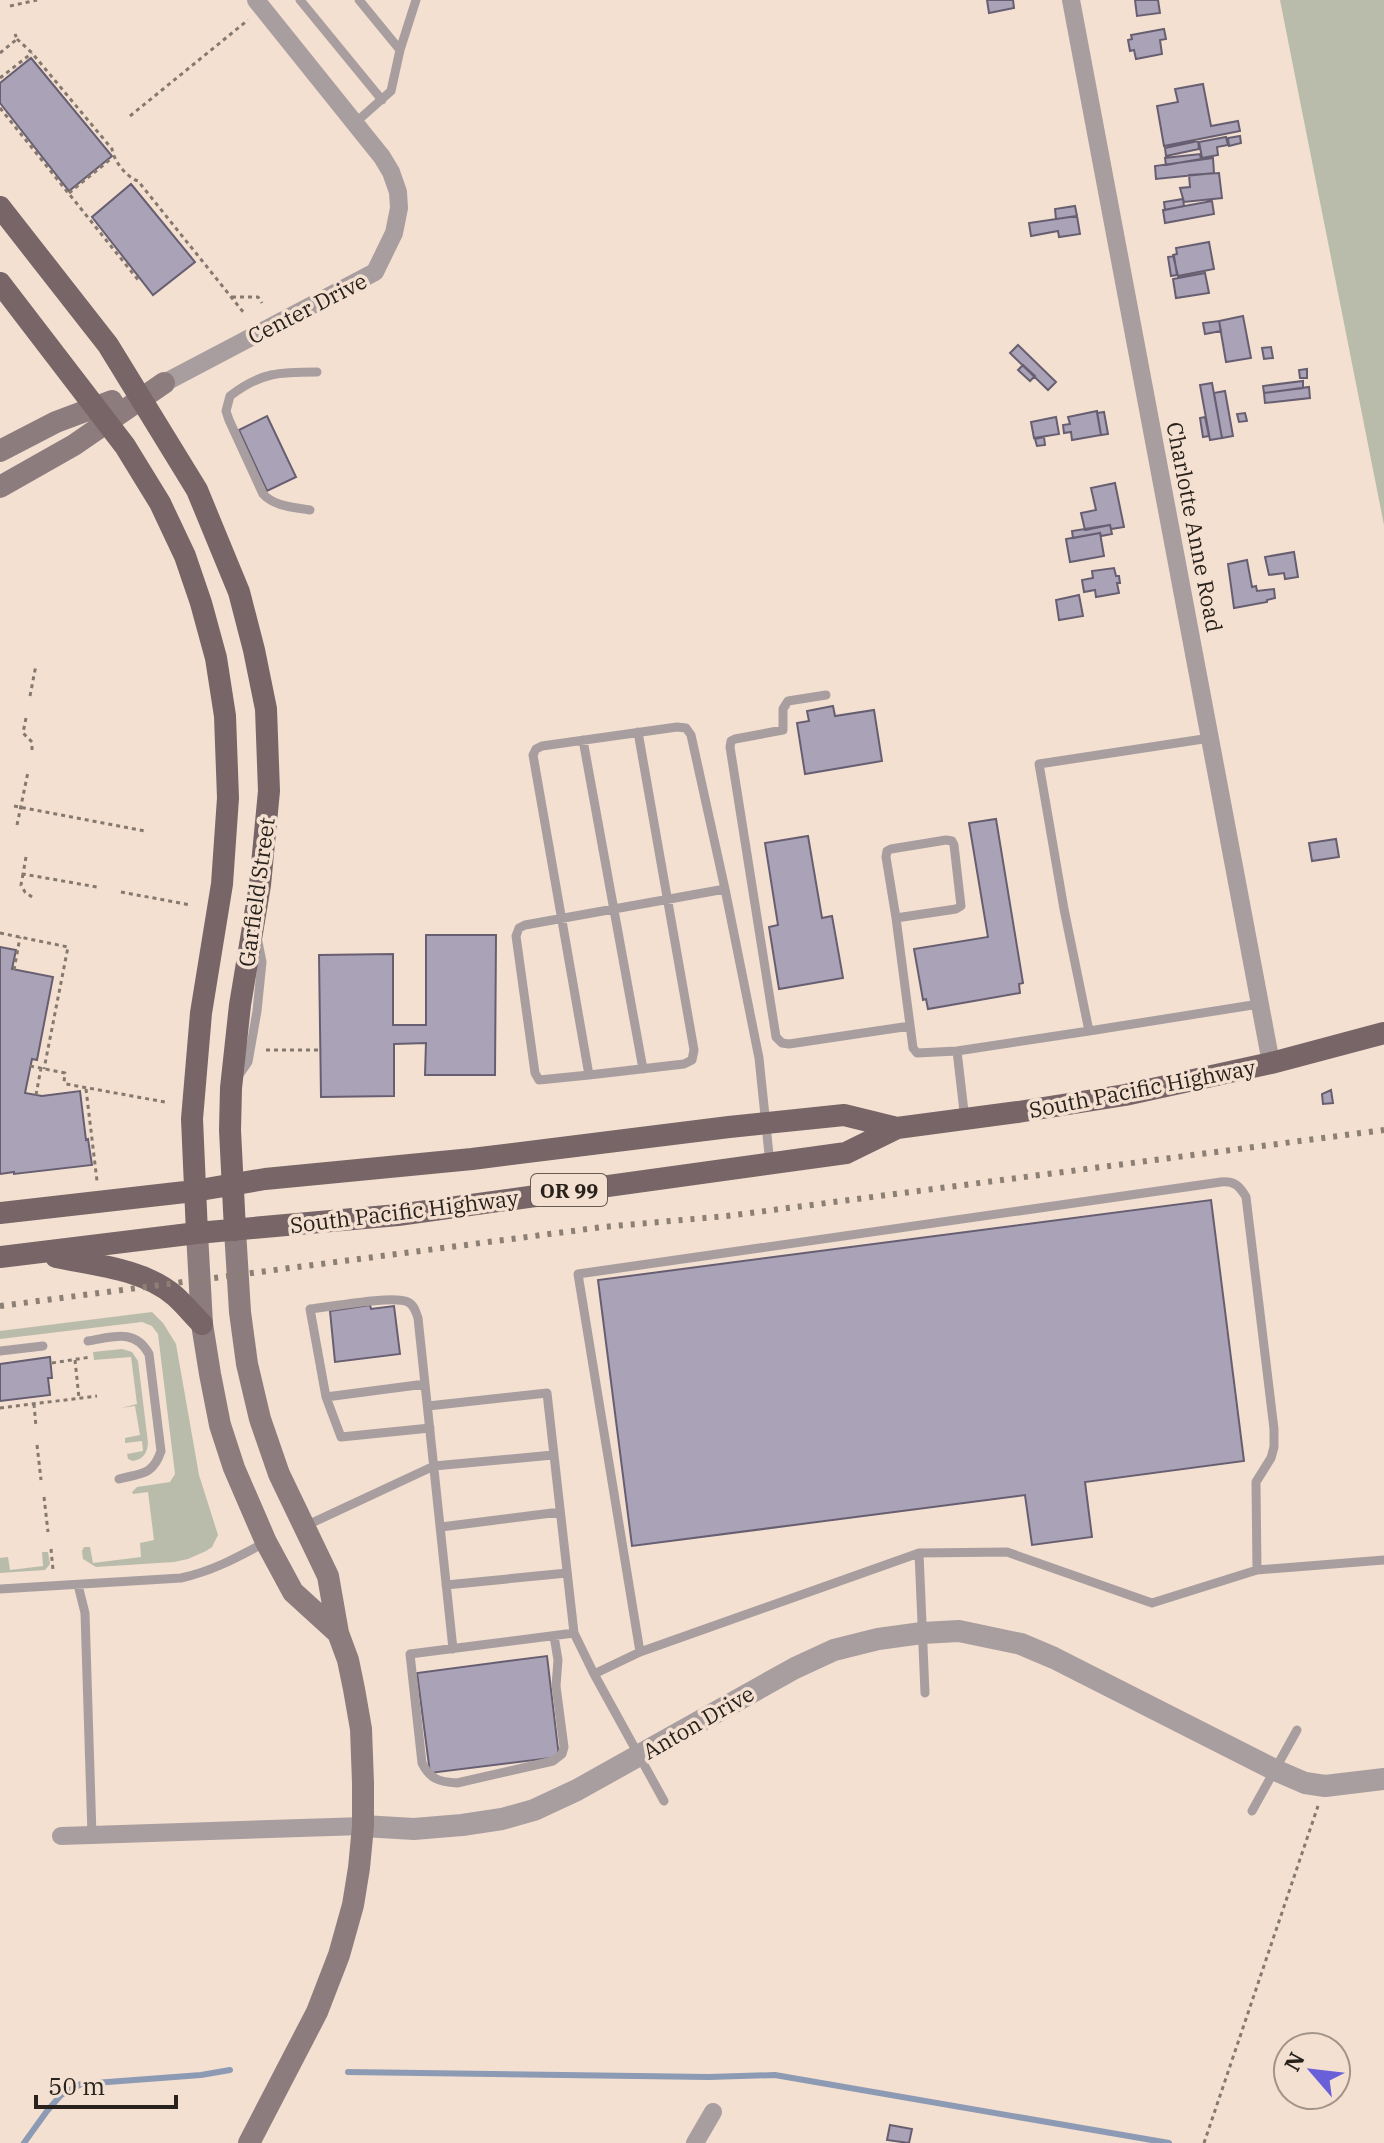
<svg xmlns="http://www.w3.org/2000/svg" width="1384" height="2143" font-family="'IBM Plex Serif',serif">
<style>
.green{fill:#b9bcaa}
.lines{fill:none;stroke-linecap:round;stroke-linejoin:round}
.stream{stroke:#8d9ab4;stroke-width:6}
.building{fill:#aaa2b6;stroke:#675f71;stroke-width:2}
.path{stroke:#85796f;stroke-width:3;stroke-dasharray:4 4;stroke-linecap:butt}
.service{stroke:#a99e9f;stroke-width:9}
.minor{stroke:#a99e9f;stroke-width:18}
.tertiary{stroke:#a99e9f;stroke-width:22}
.secondary{stroke:#8d7c7e;stroke-width:22}
.primary{stroke:#786567;stroke-width:22}
.rail{stroke:#8c7f74;stroke-width:6;stroke-dasharray:4 8;stroke-linecap:butt}
.labels{text-anchor:middle;dominant-baseline:central;stroke-width:7;stroke-linejoin:round;paint-order:stroke}
.shield{fill:#f3e0d1;stroke:#665b52;stroke-width:2}
.shield-label{font-size:20px;font-weight:bold;fill:#29221c}
.street-label{font-size:22px;fill:#29221c;stroke:#f3e0d1}
</style>
<rect width="100%" height="100%" fill="#f3e0d1"/>
<path class="green" d="M1280 0H1384V525Z
M152 1312 163 1323 176 1344 199 1475 218 1535 212 1547 206 1551 188 1559 174 1562 96 1567 83 1559 82 1551 84 1547H90L93 1563 141 1557 140 1543 154 1540 148 1492 133 1494 132 1492 137 1487 170 1482 175 1474 158 1334 152 1326 142 1322 0 1339V1331Z
M122 1349 132 1352 138 1361 148 1443C147 1454 143 1459 133 1461L128 1459 127 1454 143 1451 142 1441 125 1443V1438L140 1435 135 1406 121 1408 137 1404 131 1357 94 1360 93 1352Z
M42 1552H48L50 1564 45 1570 0 1573V1558L8 1557 10 1570 43 1566Z"/>
<g class="lines">
<path class="stream" d="M348 2072 709 2077 775 2075 1169 2143
M24 2143 47 2111 61 2095 81 2084 201 2075 230 2070"/>
</g>
<path class="building" d="M987 0H1013L1014 8 989 13Z
M1135 0H1158L1160 13 1137 16Z
M1164 29 1166 39 1160 40 1162 54 1136 59 1134 50 1130 51 1128 40 1132 39 1131 35Z
M31 58 112 156 69 191 0 103V83Z
M1203 84 1211 126 1238 121 1240 131 1164 146 1157 106 1178 102 1175 89Z
M1240 136 1241 143 1229 146 1228 138Z
M1226 137 1228 145 1217 147 1218 155 1202 158 1199 142Z
M1198 141 1199 149 1166 156 1165 148Z
M1200 154 1201 159 1166 165 1165 158Z
M1213 158 1214 173 1156 179 1155 166Z
M1219 173 1222 198 1184 202 1180 188 1190 187 1189 175Z
M131 184 195 262 153 295 92 217Z
M1183 199 1184 206 1165 210 1164 202Z
M1212 201 1214 214 1165 223 1163 210Z
M1075 206 1077 216 1056 219 1055 209Z
M1077 216 1080 234 1059 237 1058 231 1031 236 1029 223Z
M1209 242 1214 269 1178 276 1173 255 1177 254 1176 248Z
M1174 256 1177 275 1171 276 1168 257Z
M1205 273 1209 293 1176 298 1173 279Z
M1243 316 1251 358 1226 362 1219 321Z
M1219 321 1221 331 1205 334 1203 323Z
M1018 345 1056 382 1048 390 1010 353Z
M1271 347 1273 358 1264 359 1262 348Z
M1023 365 1035 376 1030 381 1018 370Z
M1307 369V378H1300L1299 370Z
M1303 381V388L1264 393 1263 386Z
M1212 383 1222 438 1210 440 1200 385Z
M1309 387 1310 398 1265 403 1264 393Z
M1225 391 1233 436 1222 438 1214 393Z
M1097 411 1101 435 1072 440 1071 432 1064 433 1063 425 1070 424 1068 417Z
M1104 412 1108 434 1101 435 1097 413Z
M1245 413 1247 421 1239 422 1237 414Z
M267 416 296 477 267 491 239 430Z
M1056 417 1059 434 1034 438 1031 422Z
M1205 417 1209 436 1203 437 1200 418Z
M1044 437 1045 445 1037 446 1035 439Z
M1115 483 1124 527 1111 529 1110 525 1085 530 1081 513 1096 510 1091 488Z
M1110 525 1112 534 1101 536 1100 533 1073 538 1072 531Z
M1100 533 1104 556 1070 562 1066 539Z
M1294 552 1298 577 1285 579 1284 573 1269 575 1265 557Z
M1247 560 1252 587 1256 586 1257 591 1274 589 1275 598 1267 600V602L1234 608 1228 564Z
M1114 568 1116 576H1119L1120 583H1117L1119 593 1096 597 1095 590 1084 592 1082 580 1093 578 1092 571Z
M1079 595 1083 616 1059 620 1056 600Z
M833 706 835 716 874 710 882 761 805 774 797 723 809 721 807 711Z
M996 819 1023 983 1019 984 1020 993 928 1009 926 999 923 1000 914 949 988 937 969 823Z
M808 836 822 918 832 916 843 978 779 989 769 927 778 925 765 843Z
M1336 839 1339 857 1312 861 1309 843Z
M426 935H496L495 1075H425L426 1043 394 1044V1096L321 1097 319 955 393 954V1025H426Z
M0 947 16 950 12 969 53 977 37 1060 32 1059 25 1093 42 1096 80 1091 86 1140 88 1139 92 1165 14 1174V1172L0 1174Z
M1331 1090 1333 1103 1323 1104 1322 1094Z
M1211 1200 1244 1461 1085 1482 1092 1537 1032 1545 1025 1495 632 1546 598 1280Z
M370 1305 371 1309 394 1306 400 1354 335 1362 330 1311Z
M50 1357 52 1378H48L50 1395 0 1401V1364Z
M547 1656 559 1757 430 1773 417 1673Z
M890 2125 912 2129 909 2143 887 2140Z"/>
<g class="lines">
<path class="path" d="M10 6 37 0
M17 39 32 53 112 149C114 161 126 177 138 181L244 313
M0 53 17 39 15 34
M0 78 32 53
M0 108 139 281
M130 116 248 20
M69 193 112 158
M232 297H258L262 303
M30 696 36 665
M26 718 23 733 32 742V751
M14 806 145 831
M17 825 28 772
M26 857 23 874 97 887
M23 874 21 885 25 892 32 897
M121 892 191 905
M0 933 68 947 44 1069
M14 970 20 937
M266 1050H318
M30 1066 65 1073 64 1082 66 1084 165 1102
M86 1089 97 1181
M36 1095 41 1068
M75 1360 79 1398
M52 1363 91 1357
M34 1404 36 1427
M0 1408 97 1396
M37 1445 41 1480
M44 1497 48 1532
M51 1549 53 1570
M1204 2143 1318 1806"/>
<path class="service" d="M300 0 382 100
M400 50 416 0
M355 123 391 91 400 50 359 0
M310 510C294 507 275 507 263 494L229 420 226 411 230 396C261 372 280 372 317 372
M826 695 788 701 783 709V730L735 739 731 741 730 747 776 1037 782 1043 789 1044 910 1026
M1210 738 1039 764 1064 909 1089 1031 1259 1004
M583 740 643 1069
M725 889 525 925 519 928 516 936 535 1073 539 1080 589 1075 533 755 536 749 542 746 677 727 686 728 691 735 725 889 759 1058 770 1164
M896 918 886 857 887 851 891 849 946 840 952 841 954 845 961 906 956 909 896 918 913 1048 917 1053 957 1051 1089 1031
M957 1051 965 1120
M239 1075 248 1062 257 1011 262 962 258 942
M589 1075 684 1064 692 1060 694 1050 638 732
M88 1341C113 1337 135 1328 149 1354L161 1451C153 1475 142 1473 119 1479
M0 1351 43 1346
M326 1397 425 1384
M428 1406 547 1393 574 1633 594 1674 664 1801
M430 1428 341 1437 326 1397 310 1309C330 1307 392 1295 408 1302 414 1305 416 1312 418 1318L453 1649
M303 1527 434 1466 553 1455
M441 1527 560 1512
M919 1553 1007 1552 1152 1603 1257 1570 1384 1560
M78 1585 85 1613 92 1835
M446 1585 567 1573
M0 1589 181 1578C213 1571 238 1557 266 1542
M554 1636 558 1660 556 1686 564 1747 562 1754 553 1761 457 1783C439 1782 430 1779 422 1763L410 1654C465 1647 520 1640 574 1633
M594 1674 640 1652
M925 1693 919 1553 640 1652 578 1274 1221 1182C1234 1181 1239 1185 1246 1197L1274 1429V1447L1271 1458 1256 1482 1257 1570
M1252 1811 1297 1730"/>
<path class="minor" d="M1071 0 1271 1063
M164 383 375 272 394 233 399 208 398 192 391 172 382 157 256 0
M61 1836 363 1826
M695 2143 713 2112"/>
<path class="tertiary" d="M363 1826 414 1829 462 1825 502 1819 534 1810 577 1790 795 1668 834 1650 878 1639 922 1633 959 1631 1021 1644 1054 1658 1275 1770 1305 1783 1325 1786 1384 1779"/>
<path class="secondary" d="M0 451 56 422 112 401
M0 487 74 445 164 383
M235 1230 240 1312 247 1364 260 1419 279 1474 328 1576 338 1633 348 1660 354 1689 361 1729 363 1783V1826L359 1868 353 1905 339 1955 317 2012 249 2143
M197 1233 202 1324 210 1374 220 1425 234 1468 266 1542 293 1592 338 1633"/>
<path class="primary" d="M0 207 108 345 197 490 239 592 254 650 266 709 269 791 260 885 240 1005 231 1088 230 1130 235 1230
M0 283 125 446 160 503 185 556 201 603 216 658 225 716 228 798 222 884 201 1013 192 1119 197 1233
M0 1213 194 1191 265 1179 472 1159 729 1127 844 1115 897 1128
M0 1257 197 1233 398 1215 846 1153 897 1128 1018 1112 1125 1095 1271 1063 1384 1033
M56 1257C95 1265 144 1269 175 1296 185 1305 193 1315 202 1324"/>
<path class="rail" d="M0 1306 603 1227 727 1216 1384 1130"/>
</g>
<g class="labels">
<rect class="shield" x="531" y="1174" width="76" height="32" rx="6"/>
<g class="shield-label">
<text x="569" y="1190">OR 99</text>
</g>
<g class="street-label">
<text transform="translate(307 308) rotate(-27)">Center Drive</text>
<text transform="translate(1195 527) rotate(79)">Charlotte Anne Road</text>
<text transform="translate(256 892) rotate(-82)">Garfield Street</text>
<text transform="translate(1142 1088) rotate(-11)">South Pacific Highway</text>
<text transform="translate(404 1211) rotate(-7)">South Pacific Highway</text>
<text transform="translate(698 1722) rotate(-30)">Anton Drive</text>
</g>
</g>
<g transform="translate(1312 2071) rotate(298)"><circle r="38" fill="#f3e0d1" stroke="#a29489" stroke-width="2"/>
<path d="M0-6L14 30L0 20L-14 30Z" fill="#685fd9"/>
<text y="-12" font-size="22" font-weight="bold" text-anchor="middle" fill="#29221c">N</text>
</g>
<path d="M36 2095v12h140v-12" fill="none" stroke="#29221c" stroke-width="4"/>
<text x="48" y="2095" font-size="24" fill="#29221c" stroke="#f3e0d1" stroke-width="6" paint-order="stroke">50 m</text>
</svg>
